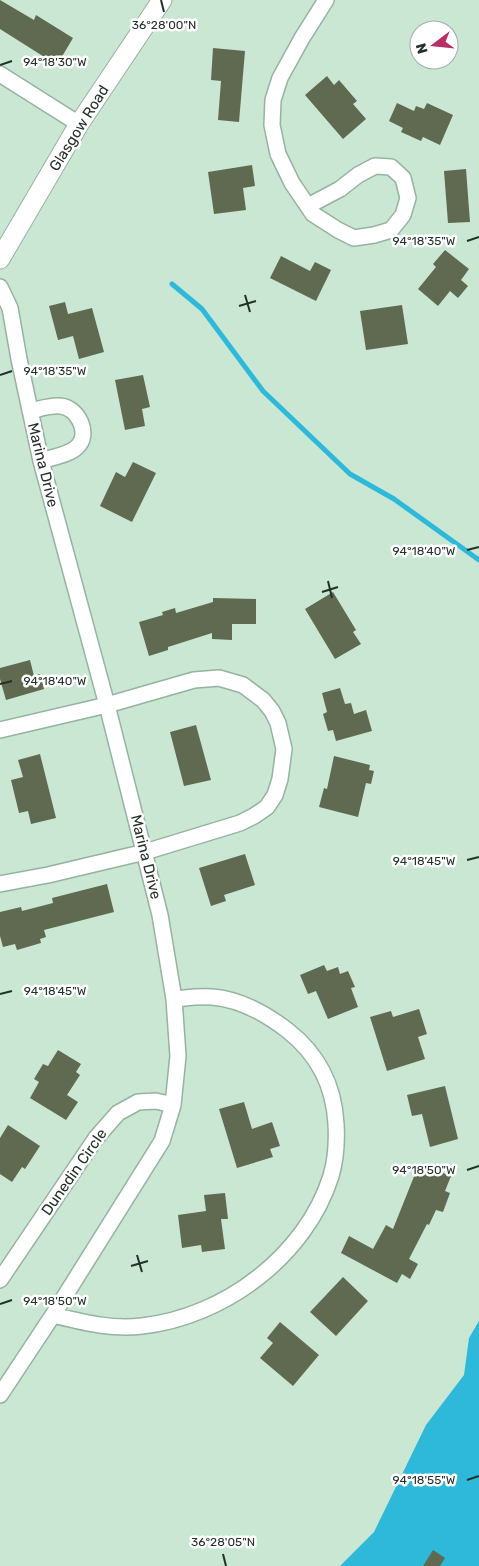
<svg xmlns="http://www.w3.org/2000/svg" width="479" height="1566" font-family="Rubik,sans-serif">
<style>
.water{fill:#2eb9db}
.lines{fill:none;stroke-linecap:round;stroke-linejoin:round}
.stream{stroke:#2eb9db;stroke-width:5}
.building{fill:#606a50}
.minor-casing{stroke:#96b3a0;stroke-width:18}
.tertiary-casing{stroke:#96b3a0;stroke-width:21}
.minor{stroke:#fff;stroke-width:15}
.tertiary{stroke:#fff;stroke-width:19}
.ticks{fill:none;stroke:#243028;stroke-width:2}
.labels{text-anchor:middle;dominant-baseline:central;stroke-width:5;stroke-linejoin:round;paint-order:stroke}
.street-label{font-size:15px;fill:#243028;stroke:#fff}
.ticks-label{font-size:12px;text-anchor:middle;fill:#243028;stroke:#fff;stroke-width:5;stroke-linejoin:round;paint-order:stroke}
</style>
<rect width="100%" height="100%" fill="#c9e7d3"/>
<path class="water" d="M479 1321V1566H340L374 1532 426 1425 464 1375 469 1338Z"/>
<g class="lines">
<path class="stream" d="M172 284 202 309 263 391 350 474 394 499 479 560"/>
</g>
<path class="building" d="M0 0 34 20 36 15 73 38 57 65 0 29Z
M213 48 245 51 239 122 218 120 221 81 211 80Z
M327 76 334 85 339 80 357 101 353 104 366 119 343 139 305 95Z
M397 103 414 111 416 106 424 109 427 103 453 115 440 145 423 137 421 141 401 132 403 128 389 121Z
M252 165 255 186 243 188 246 210 214 214 208 172Z
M466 169 470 222 448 223 444 171Z
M445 250 469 269 461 280 468 286 458 298 450 291 438 306 418 289 436 267 433 264Z
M281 256 310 271 315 262 331 270 316 301 270 278Z
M65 302 68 314 92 308 104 352 79 359 73 336 58 340 49 306Z
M402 305 408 344 366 350 360 311Z
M143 375 150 407 142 409 145 426 125 430 115 380Z
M133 462 156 473 132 522 100 506 116 472 125 477Z
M333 592 356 630 353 632 361 644 335 659 305 609Z
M213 598 256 599V624H232V640L212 639V633L168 647V650L149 656 139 622 163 615 162 612 175 608 176 613 213 602Z
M30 660 34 676 40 674 44 689 6 700 0 679V668Z
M340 688 345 704 351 703 354 714 366 710 372 731 336 741 333 730 328 731 323 714 327 712 322 693Z
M196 725 211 780 184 786 170 732Z
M40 754 56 818 31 824 28 811 19 813 11 780 23 777 18 760Z
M334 756 370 765 369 770 374 771 371 784 366 783 358 817 319 807 324 788 327 789Z
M245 854 255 885 224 895 226 901 211 906 199 868Z
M107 884 114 912 44 930 46 937 40 939 41 943 17 950 15 944 3 947 0 936V912L21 907 22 911 53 903 52 898Z
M324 965 327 971 338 967 340 974 348 971 355 987 351 988 358 1007 328 1019 316 991 308 994 300 975Z
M419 1009 427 1034 418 1037 425 1059 387 1071 370 1017 391 1011 393 1017Z
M58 1050 81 1064 76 1072 80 1075 67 1095 78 1102 66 1120 30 1098 39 1082 34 1079 43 1064 48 1066Z
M445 1086 458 1139 430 1147 422 1114 412 1116 407 1095Z
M244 1102 252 1129 272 1122 280 1146 270 1149 273 1157 237 1168 219 1109Z
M8 1125 40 1146 25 1169 22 1167 12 1182 0 1174V1138Z
M419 1164 451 1176 445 1191 450 1193 443 1212 436 1210 429 1225 427 1224 409 1259 418 1264 410 1279 402 1274 397 1283 341 1253 349 1236 373 1249 386 1225 393 1229Z
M225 1193 228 1219H221L225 1249 202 1252 201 1245 182 1248 178 1215 206 1211 204 1195Z
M343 1277 368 1301 336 1336 310 1312Z
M280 1322 319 1355 293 1386 260 1358 273 1343 267 1338Z
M433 1550 445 1558 440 1566H423Z"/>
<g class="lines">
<g class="minor-casing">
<path id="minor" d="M0 74 79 124
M308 206 340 189 358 175 375 166 391 167 403 178 408 198 403 215 391 230 374 235 354 238 338 230 313 214 292 183 278 154 272 125 273 100 280 78 302 38 326 0
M0 287 10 308 19 359 41 461 107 705 160 915 174 999 178 1056 173 1105 162 1141 53 1315 0 1395
M30 411C39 409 51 405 60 406 78 407 91 434 77 447 69 455 52 457 41 461
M0 730 107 705 194 680 219 678 243 685 263 700 272 711 278 723 284 749 280 779 275 795 267 807 254 816 240 823 145 852 48 875 0 884
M0 1280 96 1138 118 1113 138 1102 156 1101 173 1105
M53 1315C82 1322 112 1330 142 1326 224 1317 306 1256 331 1176 336 1159 337 1141 336 1124 334 1085 318 1054 287 1030 266 1014 239 999 212 997 199 996 186 998 174 999"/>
</g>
<g class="tertiary-casing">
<path id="tertiary" d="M0 259 79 124 162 0"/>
</g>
<use href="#minor" class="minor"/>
<use href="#tertiary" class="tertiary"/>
</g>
<path class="ticks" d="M161 0 164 12M0 65 12 61M467 241 479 237M245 295 250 312M239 306 256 301M0 375 12 371M467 550 479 547M328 581 332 598M322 592 338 587M0 684 12 681M467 860 479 857M0 994 12 991M467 1170 479 1166M137 1255 142 1272M131 1266 148 1261M0 1304 12 1300M467 1480 479 1476M223 1554 226 1566"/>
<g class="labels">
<g class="street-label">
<text transform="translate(79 128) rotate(-58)">Glasgow Road</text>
<text transform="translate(43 465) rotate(76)">Marina Drive</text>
<text transform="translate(146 857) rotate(76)">Marina Drive</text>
<text transform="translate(74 1172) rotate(-55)">Dunedin Circle</text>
</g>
</g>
<g class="ticks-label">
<text x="164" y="29">36°28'00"N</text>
<text x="55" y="66">94°18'30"W</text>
<text x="424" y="245">94°18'35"W</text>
<text x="55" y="375">94°18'35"W</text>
<text x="424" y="555">94°18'40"W</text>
<text x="55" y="685">94°18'40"W</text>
<text x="424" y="865">94°18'45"W</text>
<text x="55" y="995">94°18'45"W</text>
<text x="424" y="1174">94°18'50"W</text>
<text x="55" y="1305">94°18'50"W</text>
<text x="424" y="1484">94°18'55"W</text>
<text x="223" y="1546">36°28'05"N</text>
</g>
<g transform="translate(434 45) rotate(254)"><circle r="24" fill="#ffffff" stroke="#a7aca9"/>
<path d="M0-4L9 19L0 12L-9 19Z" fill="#b92e67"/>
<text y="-8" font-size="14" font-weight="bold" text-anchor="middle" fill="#243028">N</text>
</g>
</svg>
